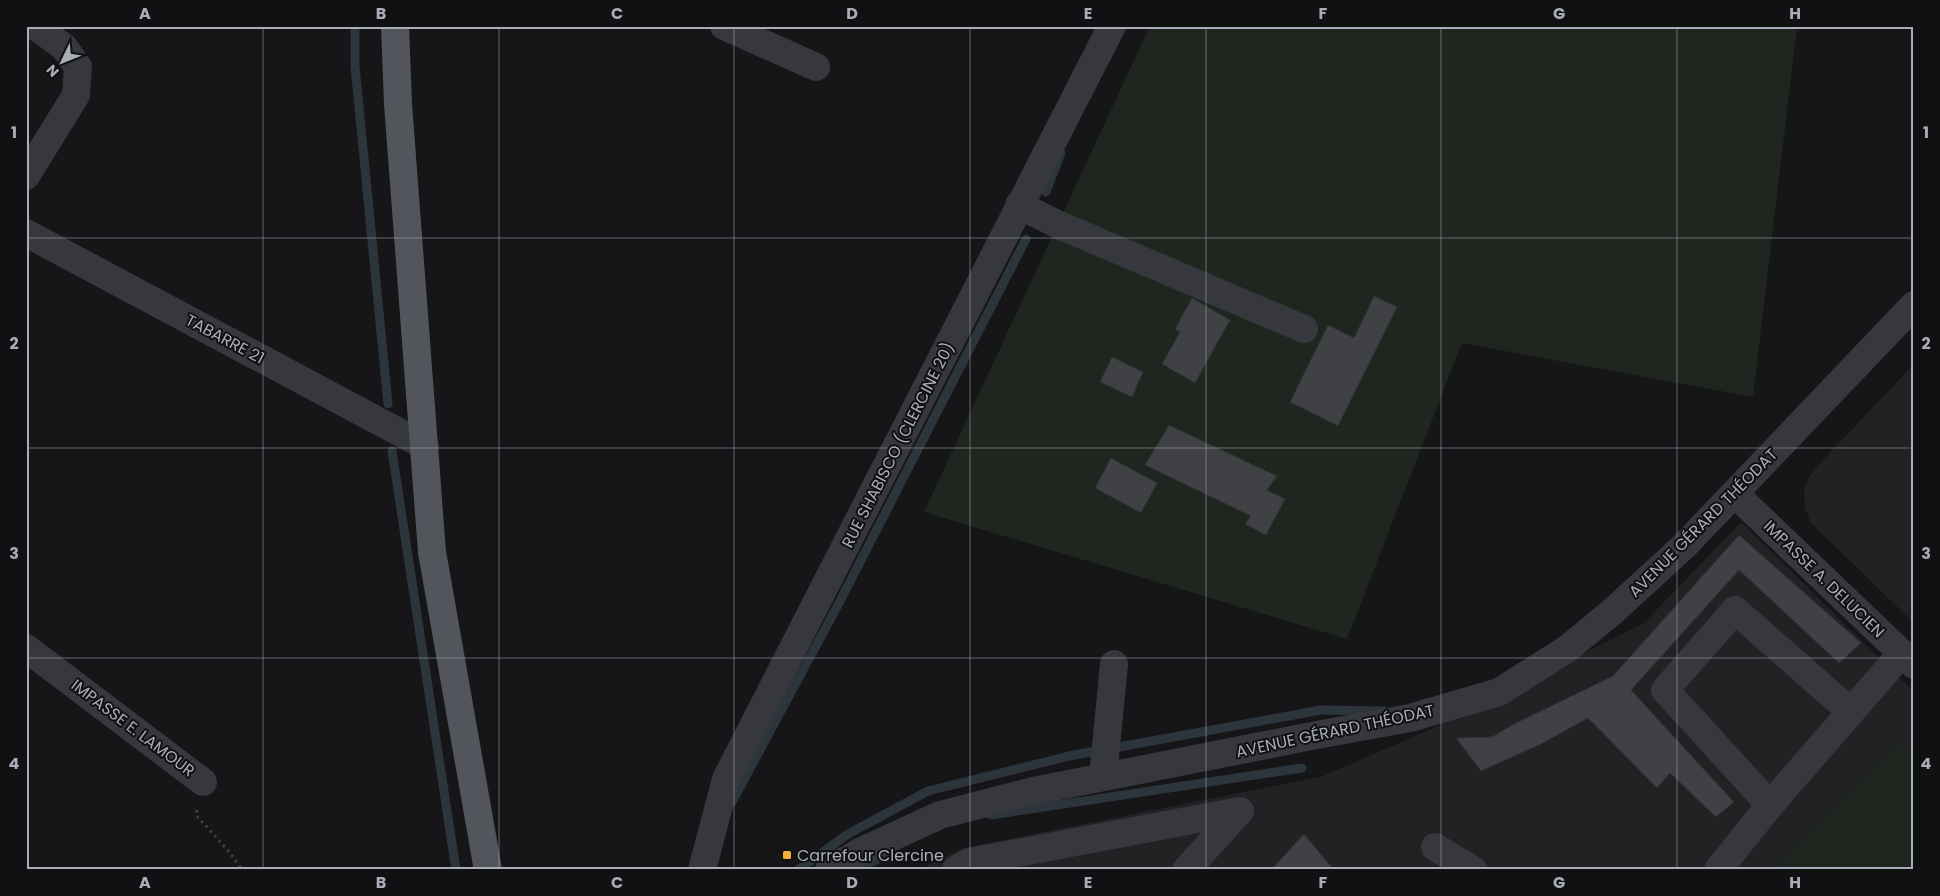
<svg xmlns="http://www.w3.org/2000/svg" width="1940" height="896" font-family="Poppins,sans-serif">
<style>
.built{fill:#222225}
.green{fill:#1e261f}
.lines{fill:none;stroke-linecap:round;stroke-linejoin:round}
.stream{stroke:#2c353c;stroke-width:9}
.building{fill:#404145;stroke:#303034}
.path{stroke:#3d3f44;stroke-width:3;stroke-dasharray:2.5 4;stroke-linecap:butt}
.minor{stroke:#37383d;stroke-width:28}
.major{stroke:#53555c;stroke-width:28}
.grid{fill:none;stroke:#a8adb8;stroke-width:1;stroke-opacity:0.55}
.poi-dot{fill:#f2b134;stroke:#111113;stroke-width:2}
.labels{text-anchor:middle;dominant-baseline:central;stroke-width:4;stroke-linejoin:round;paint-order:stroke}
.street-label{font-size:16px;fill:#a8adb8;stroke:#111113}
.poi-label{font-size:16px;fill:#a8adb8;stroke:#111113;text-anchor:start}
.neatline{fill:none;stroke:#a8adb8;stroke-width:2}
.grid-label{font-size:16px;text-anchor:middle;font-weight:bold;fill:#a8adb8}
</style>
<rect width="100%" height="100%" fill="#161618"/>
<path class="built" d="M1914 364V623L1811 523 1805 508 1804 492 1808 478 1823 460Z
M1741 522 1914 692V870H918L964 848 1323 776 1429 730 1644 623Z"/>
<path class="green" d="M1150 26H1797L1753 397 1462 343 1347 639 924 512Z
M1900 743 1914 756V870H1775Z"/>
<g class="lines">
<path class="stream" d="M355 26V66L388 404
M1046 192 1061 153
M392 451 456 870
M1108 749 1321 710 1384 711
M732 802 839 603 1026 239
M991 815 1302 768
M861 868 891 852
M798 870 848 834 928 791 1069 756 1101 750"/>
</g>
<path class="building" d="M1374 296 1397 307 1338 426 1290 402 1328 325 1354 338Z
M1192 298 1230 320 1195 383 1162 364 1180 332 1175 329Z
M1112 357 1143 372 1132 397 1100 382Z
M1169 425 1277 476 1267 490 1285 499 1266 535 1245 524 1251 516 1145 465Z
M1111 458 1157 483 1141 513 1095 488Z
M1739 535 1861 643 1839 663 1739 570 1631 690 1734 802 1716 817 1670 773 1657 788 1588 718 1541 744 1481 771 1456 738 1492 737 1514 724 1613 676Z
M1304 834 1334 870H1271Z"/>
<g class="lines">
<path class="path" d="M197 810 196 815 231 854 242 870"/>
<path class="minor" d="M724 26 816 67
M26 176 76 95 78 67 64 47 35 26
M1019 205 1059 225 1304 329
M26 233 425 446
M1735 494 1914 665
M26 648 203 782
M1103 777 1114 664
M1770 805 1665 690 1735 610 1851 712
M1435 847 1473 870
M702 870 726 779 1112 26
M829 870 862 851 940 815 1033 791 1322 734 1410 718 1499 692 1567 649 1612 612 1684 546 1914 305
M956 870 969 862 1240 811 1186 870
M1718 870 1770 805 1902 653"/>
<path class="major" d="M395 26 398 104 432 552 488 870"/>
</g>
<path class="grid" d="M263 26V870M499 26V870M734 26V870M970 26V870M1206 26V870M1441 26V870M1677 26V870M26 238H1914M26 448H1914M26 658H1914"/>
<rect class="poi-dot" x="782" y="850" width="10" height="10" rx="2.5"/>
<g class="labels">
<g class="street-label">
<text transform="translate(225 339) rotate(28)">TABARRE 21</text>
<text transform="translate(898 445) rotate(-63)">RUE SHABISCO (CLERCINE 20)</text>
<text transform="translate(1703 523) rotate(-45)">AVENUE GÉRARD THÉODAT</text>
<text transform="translate(1824 579) rotate(44)">IMPASSE A. DELUCIEN</text>
<text transform="translate(133 728) rotate(37)">IMPASSE E. LAMOUR</text>
<text transform="translate(1335 731) rotate(-12)">AVENUE GÉRARD THÉODAT</text>
</g>
<g class="poi-label">
<text x="797" y="855">Carrefour Clercine</text>
</g>
</g>
<rect width="1940" height="896" fill="none" stroke="#111113" stroke-width="55"/>
<g transform="translate(62 62) rotate(227)" stroke="#111113" stroke-width="4" paint-order="stroke">
<path d="M0-4L9 19L0 12L-9 19Z" fill="#a8adb8"/>
<text y="-8" font-size="14" font-weight="bold" text-anchor="middle" fill="#a8adb8">N</text>
</g>
<rect x="28" y="28" width="1884" height="840" class="neatline"/>
<g class="grid-label">
<text x="145" y="19">A</text>
<text x="381" y="19">B</text>
<text x="617" y="19">C</text>
<text x="852" y="19">D</text>
<text x="1088" y="19">E</text>
<text x="1323" y="19">F</text>
<text x="1559" y="19">G</text>
<text x="1795" y="19">H</text>
<text x="14" y="138">1</text>
<text x="1926" y="138">1</text>
<text x="14" y="349">2</text>
<text x="1926" y="349">2</text>
<text x="14" y="559">3</text>
<text x="1926" y="559">3</text>
<text x="14" y="769">4</text>
<text x="1926" y="769">4</text>
<text x="145" y="888">A</text>
<text x="381" y="888">B</text>
<text x="617" y="888">C</text>
<text x="852" y="888">D</text>
<text x="1088" y="888">E</text>
<text x="1323" y="888">F</text>
<text x="1559" y="888">G</text>
<text x="1795" y="888">H</text>
</g>
</svg>
